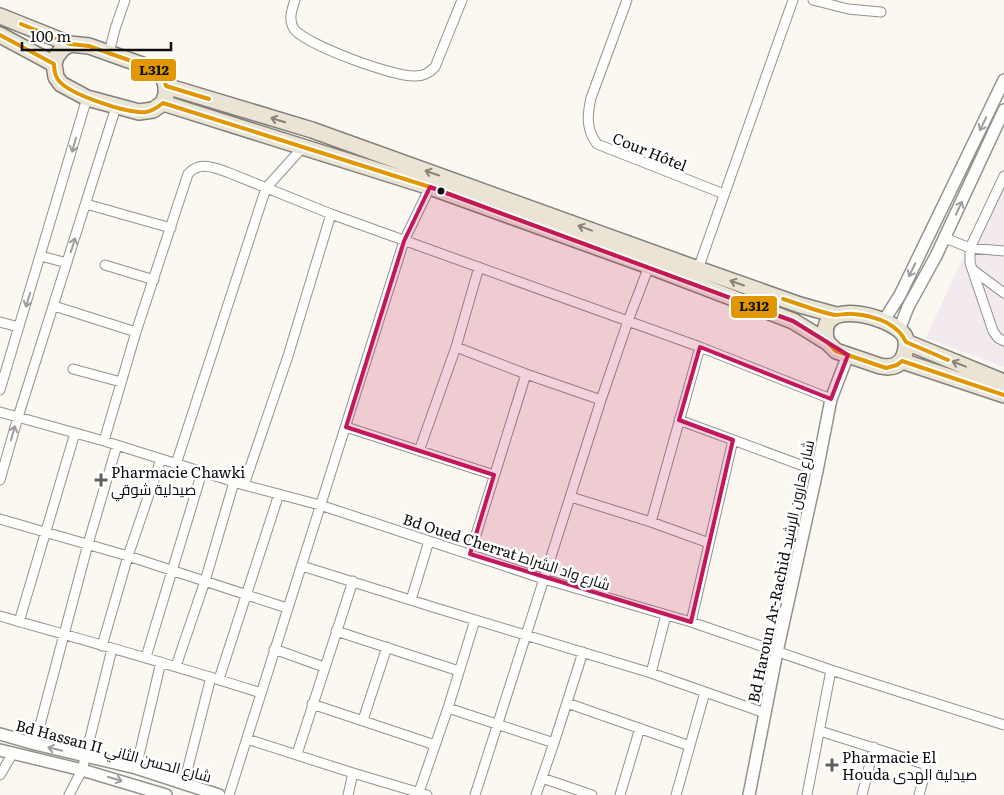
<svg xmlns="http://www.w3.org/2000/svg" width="1004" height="795" font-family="Literata,Cairo,serif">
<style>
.industrial{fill:#f2eaee}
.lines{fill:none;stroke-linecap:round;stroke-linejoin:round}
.minor-casing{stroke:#93928f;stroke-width:11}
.tertiary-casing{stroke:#93928f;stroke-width:14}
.trunk-casing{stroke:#80807c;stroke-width:18}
.minor{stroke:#fefefd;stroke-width:9}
.tertiary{stroke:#fefefd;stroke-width:11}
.trunk{stroke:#ebe4d4;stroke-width:15}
.bus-1-casing{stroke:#fff;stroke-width:8}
.bus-1{stroke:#e09701;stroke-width:4}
.oneway{stroke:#87837a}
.oneway2{stroke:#9d9d9d}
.marked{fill:#c2185b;fill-opacity:0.2;stroke:#c2185b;stroke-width:4;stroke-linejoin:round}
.bus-dot{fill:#0c0c0c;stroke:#fff;stroke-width:2}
.poi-dot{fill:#5f5f5c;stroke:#fff;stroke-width:2}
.labels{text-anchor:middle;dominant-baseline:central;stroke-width:5;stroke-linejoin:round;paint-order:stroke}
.street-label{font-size:15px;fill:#0c0c0c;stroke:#fff}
.poi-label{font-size:15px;fill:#0c0c0c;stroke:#fff;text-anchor:start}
.line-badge{stroke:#fff;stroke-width:2}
.pale-badge-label{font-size:14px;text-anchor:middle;font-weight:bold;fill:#111}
</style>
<rect width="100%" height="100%" fill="#faf8f0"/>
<path class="industrial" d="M1004 168V367L926 338Z"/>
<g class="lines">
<g class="minor-casing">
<path id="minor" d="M295 0C292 9 288 20 294 29 306 45 394 77 415 76 424 76 429 73 435 67L462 0
M627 0 591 98C587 116 586 129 597 144L724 194
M813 0 848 9 881 12
M109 53 115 29 125 0
M1004 176 970 248V263L993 331 998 338 1004 341
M86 204 171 228
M945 238 970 248 1004 251
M41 256 67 263
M105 265 154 280
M698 269 793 0
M973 270 1004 293
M54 306 136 332
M0 322 19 327
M456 347 526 374 601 400
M73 369 121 382
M0 390 87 98
M0 412 104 441 244 485 320 505 544 579 691 622 831 670 1004 725
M679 420 817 471
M346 427 494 475
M104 441 136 332 188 174C199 161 213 167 227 172L331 214 700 347 831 399
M419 451 456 347 479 267
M176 464 266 188 303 147
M0 480 18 417 116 107
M244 485 288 356 331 214
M571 497 651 522 709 543
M0 519 128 556 287 608
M651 522 700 347
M470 554 526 374
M302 566 436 608 651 673 765 713
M411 600 429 541
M0 616C87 641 174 665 261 693
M19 622 75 433
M691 622 733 440
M336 631 459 671
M102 646 128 556 161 459
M274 649 324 667
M146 657 202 472
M176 666 205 581 234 482
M651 673 666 615
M219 679 279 494
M567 703 690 746
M312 704 435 745
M448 708 554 743
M363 720 387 647
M820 731 924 764 926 770 919 795
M247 739 353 773 427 795
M35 744 88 544 117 445
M297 754 353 581
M136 768 161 662
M0 775 13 753
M542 778 592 795
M184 783 211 677
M419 792 448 708 475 620
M69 795 82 770 112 649
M229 795 404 241 430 187
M348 795 353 773
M475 795 601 400 628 321 649 266
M536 795 554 743 583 652
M620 795 640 728
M676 795 705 692
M807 795 831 670
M862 795 874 747"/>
</g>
<g class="tertiary-casing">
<path id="tertiary" d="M883 322 900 295 1004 80
M899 330 908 307 936 256 1004 110
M0 734 35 744 136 768 219 795
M0 750 82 770 166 795
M749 795 777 652 817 471 831 399 848 355"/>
</g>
<g class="trunk-casing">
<path id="trunk" d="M0 16 70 44 89 46 148 67 159 73 164 79 166 86V95L163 103 153 110 139 112 87 98 61 84 56 77 54 64 56 57 62 49 70 44
M0 35 54 64
M166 86 312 130 698 269 800 305 836 315
M163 103 430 187 649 266 793 321 827 342 836 351 880 366C889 368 898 367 903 358 906 352 908 341 904 335 890 315 813 296 827 342
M906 342 1004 382
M902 361 1004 395"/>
</g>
<use href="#minor" class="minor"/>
<use href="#tertiary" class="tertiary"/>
<use href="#trunk" class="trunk"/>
<g class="bus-1-casing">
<path id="bus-1" d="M21 24 70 44 89 46 148 67 159 73 164 79 166 86 209 99
M0 35 54 64C54 71 55 77 60 82 72 95 128 114 146 112 153 111 158 107 163 103L430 187 793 321 827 342 836 351 886 368 897 365 902 361 1004 395
M783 299C800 304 818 312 835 315 841 315 848 313 854 314 874 316 897 323 906 342L948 360"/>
</g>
<use href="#bus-1" class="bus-1"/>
</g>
<defs><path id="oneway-shaft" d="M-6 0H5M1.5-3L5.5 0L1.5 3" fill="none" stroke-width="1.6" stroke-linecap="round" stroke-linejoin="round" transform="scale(1.25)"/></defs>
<g class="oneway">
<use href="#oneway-shaft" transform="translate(278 120) rotate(-163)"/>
<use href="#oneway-shaft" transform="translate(432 173) rotate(-161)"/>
<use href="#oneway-shaft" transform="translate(585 228) rotate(-160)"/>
<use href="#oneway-shaft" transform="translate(737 283) rotate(-161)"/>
<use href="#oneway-shaft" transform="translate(959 364) rotate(-159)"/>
</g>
<g class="oneway2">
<use href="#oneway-shaft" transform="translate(983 124) rotate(116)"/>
<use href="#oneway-shaft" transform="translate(74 145) rotate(106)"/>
<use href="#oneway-shaft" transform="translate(959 208) rotate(-65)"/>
<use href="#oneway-shaft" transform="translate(73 245) rotate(-73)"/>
<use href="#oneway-shaft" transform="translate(912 270) rotate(116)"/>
<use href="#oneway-shaft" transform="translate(28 300) rotate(107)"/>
<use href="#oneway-shaft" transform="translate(13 433) rotate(-74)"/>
<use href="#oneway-shaft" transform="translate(55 749) rotate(-166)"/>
<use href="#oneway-shaft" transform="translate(115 779) rotate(17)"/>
</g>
<path class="marked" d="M430 187 793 321 848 355 831 399 700 347 679 420 733 440 691 622 470 554 494 475 346 427 404 241Z"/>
<circle class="bus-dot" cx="441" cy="191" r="4.5"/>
<g class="poi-dot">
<path d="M98.5 472.5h5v5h5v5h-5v5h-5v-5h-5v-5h5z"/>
<path d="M829.5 757.5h5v5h5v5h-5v5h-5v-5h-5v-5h5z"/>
</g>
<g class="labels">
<g class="street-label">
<text transform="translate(650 151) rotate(22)">Cour Hôtel</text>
<text transform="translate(507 551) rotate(18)">Bd Oued Cherrat شارع واد الشراط</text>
<text transform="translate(780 571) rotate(-78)">Bd Haroun Ar-Rachid شارع هارون الرشيد</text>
<text transform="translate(114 750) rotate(15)">Bd Hassan II شارع الحسن الثاني</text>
</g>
<g class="poi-label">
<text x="111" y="471">Pharmacie Chawki<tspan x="111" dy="17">صيدلية شوقي</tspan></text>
<text x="842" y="756">Pharmacie El<tspan x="842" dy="17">Houda صيدلية الهدى</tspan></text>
</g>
</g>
<g class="line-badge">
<rect x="130" y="58" width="47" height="24" rx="5" fill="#e09701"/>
<rect x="730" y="295" width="48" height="24" rx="5" fill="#e09701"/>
</g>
<g class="pale-badge-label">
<text x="154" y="75">L312</text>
<text x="754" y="311">L312</text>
</g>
<path d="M22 42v8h149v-8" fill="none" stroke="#0c0c0c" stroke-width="2.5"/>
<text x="30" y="42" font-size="15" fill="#0c0c0c" stroke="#ffffff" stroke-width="4" paint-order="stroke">100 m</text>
</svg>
